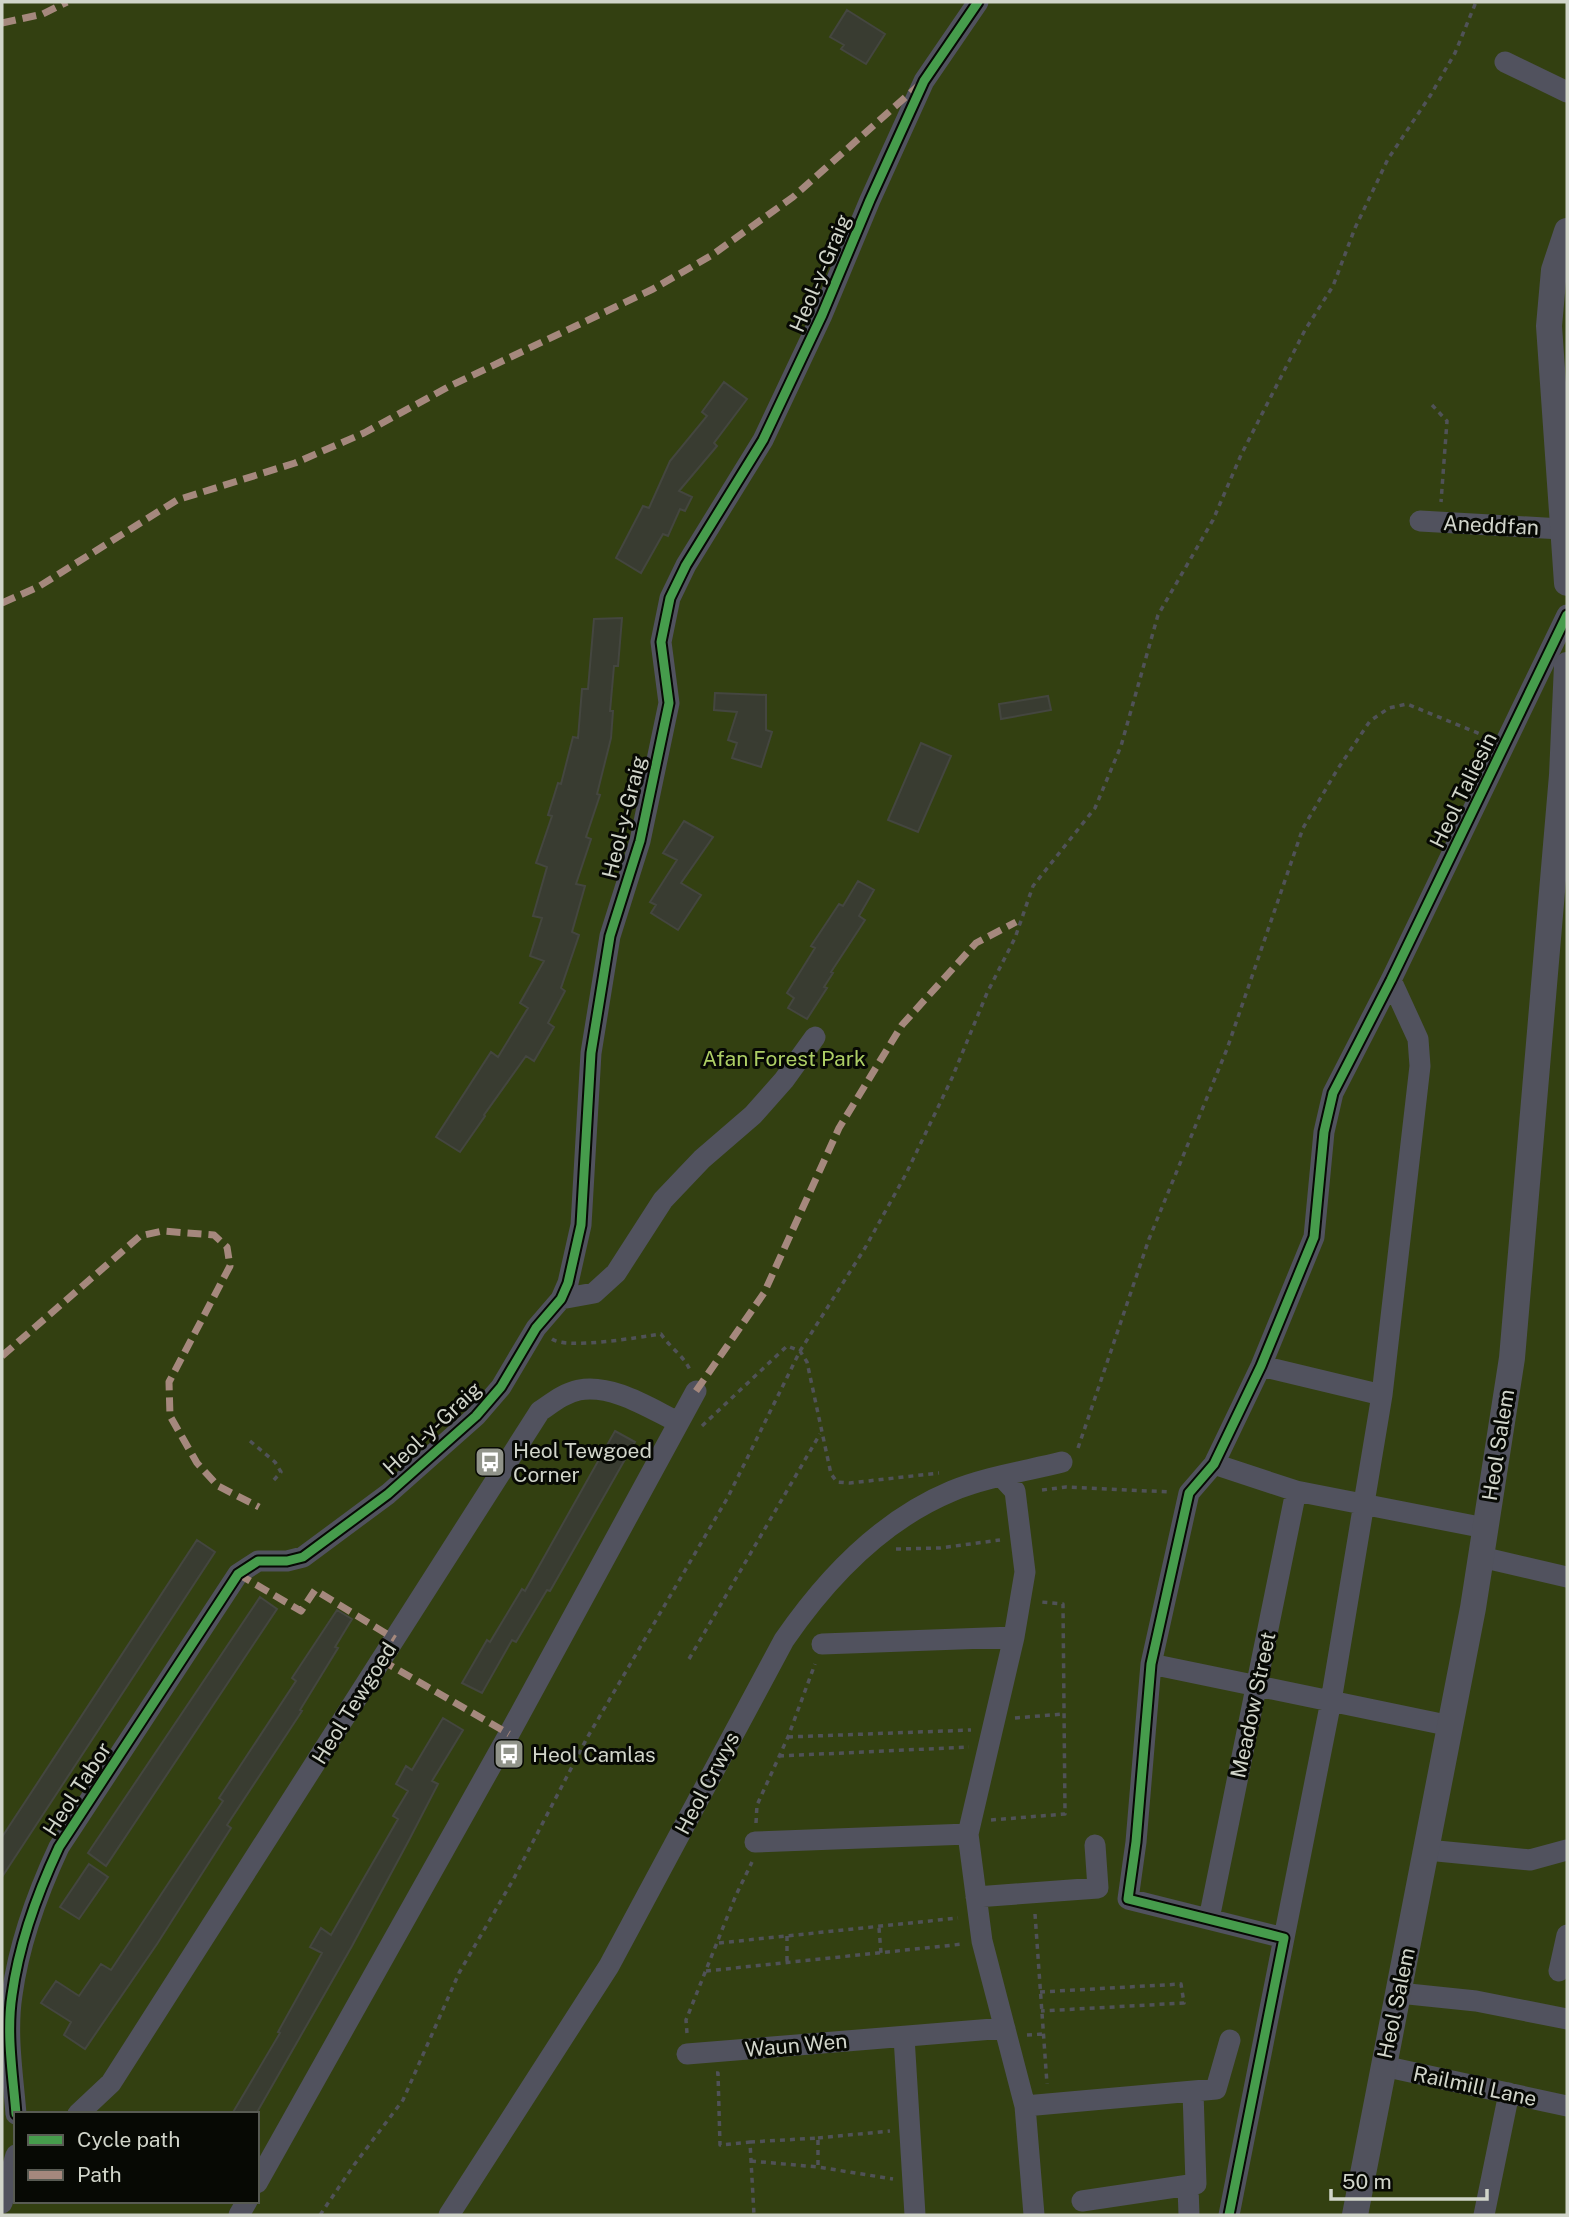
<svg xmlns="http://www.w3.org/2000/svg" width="1569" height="2217" font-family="'Public Sans',sans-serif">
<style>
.green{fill:#334011;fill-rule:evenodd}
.building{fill:#393c31;stroke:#44463f;stroke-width:2}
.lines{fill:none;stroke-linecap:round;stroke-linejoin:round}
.path{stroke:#505257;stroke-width:3.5;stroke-dasharray:5 5;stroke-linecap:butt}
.minor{stroke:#51525e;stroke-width:21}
.major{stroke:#51525d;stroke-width:26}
.quiet{stroke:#a5887d;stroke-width:7;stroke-dasharray:14 7;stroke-linecap:butt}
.cycleway-casing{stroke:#070904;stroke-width:13}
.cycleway{stroke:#469c4c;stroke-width:9}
.labels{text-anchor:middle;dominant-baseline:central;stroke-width:6;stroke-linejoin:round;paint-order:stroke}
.street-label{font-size:21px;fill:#d1d5ca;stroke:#070904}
.park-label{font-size:21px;fill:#adce65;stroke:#070904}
.poi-label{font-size:21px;fill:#d1d5ca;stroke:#070904;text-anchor:start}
</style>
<rect width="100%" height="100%" fill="#1a1c14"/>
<path class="green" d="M2 2H1567V2215H2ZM16 2114H257V2201H16Z"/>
<path class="building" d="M847 10 885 34 866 64 841 49 844 45 830 37Z
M724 382 747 399 714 443 717 446 679 491 692 497 685 511 680 509 668 536 663 534 641 573 616 558 643 506 649 508 670 461 707 416 702 412Z
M622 618 618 666H614L610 711H613L611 738 597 794 600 795 586 837 591 839 576 884 585 886 572 932 579 935 561 988 565 991 548 1023 554 1027 534 1061 526 1056 484 1115 485 1116 460 1152 436 1137 491 1052 498 1057 528 1008 520 1003 544 961 530 956 542 918 533 916 547 867 536 863 552 816 548 815 558 783 561 784 573 737 578 738 582 689H588L594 619Z
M715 693 766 695V730L772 732 761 767 732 758 737 743 728 740 737 712 714 710Z
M1048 696 1051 710 1001 719 999 704Z
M921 743 951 756 918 832 888 820Z
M684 821 713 837 681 883 701 895 678 930 651 913 656 905 650 902 677 860 663 853Z
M858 881 874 890 859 916 865 920 831 972 833 973 824 987 827 988 807 1019 788 1008 794 998 787 993 815 948 811 946 839 904 843 906Z
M615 1431 635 1442 550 1591 547 1590 516 1642 512 1640 482 1693 462 1683 487 1640 490 1642 522 1589 525 1591Z
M197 1540 215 1552 2 1877V1837Z
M260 1597 277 1609 106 1866 88 1853Z
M337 1610 352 1619 335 1647 338 1648 300 1710 302 1711 227 1825 231 1828 157 1944 85 2049 64 2035 71 2022 41 2003 56 1981 79 1996 101 1964 111 1970 223 1801 219 1798 296 1681 292 1678Z
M443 1718 463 1730 432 1781 438 1784 409 1840 352 1946 256 2114H232L280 2033 278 2032 322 1953 310 1947 321 1928 331 1935 398 1819 393 1816 408 1791 396 1784 406 1766 412 1770Z
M89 1864 108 1877 79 1919 60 1907Z"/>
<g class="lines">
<path class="path" d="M1432 405 1447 421 1441 502
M552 1339C568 1350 639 1337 661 1334 670 1348 686 1357 691 1373
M702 1426 787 1346 800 1351 807 1362 831 1474 837 1482 850 1483 939 1473
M250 1441 275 1462 281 1472 273 1481
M1078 1448 1149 1239 1227 1049 1303 828 1337 770 1370 721 1389 708 1407 704 1485 736
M1042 1490 1066 1487 1170 1492
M896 1549 940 1548 1000 1540
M689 1659 820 1434
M1015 1718 1063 1714
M788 1737 971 1730
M779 1756 969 1747
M991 1820 1065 1814 1063 1604 1041 1602
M756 1823 757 1805 788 1737 815 1664
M1035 1914 1047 2084
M879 1928 881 1953
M787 1936V1963
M719 1943 958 1918
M706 1971 963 1944
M1040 1992 1181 1984 1184 2003 1041 2011
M687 2033 686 2020 736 1895 752 1862
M1027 2035 1043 2034
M716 2073H718L720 2145 750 2142 754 2215
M818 2138 890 2131
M750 2142 818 2138V2167L893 2179
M751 2161 818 2167
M320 2215 354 2165 403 2100 459 1973 513 1880 587 1738 728 1497 800 1351 865 1248 906 1174 952 1078 987 993 1015 938 1033 886 1095 808 1121 746 1158 615 1213 520 1241 455 1305 330 1333 286 1355 228 1388 159 1430 96 1455 53 1476 2"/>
<path class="minor" d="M1505 62 1567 92
M1420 521 1562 529
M561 1299 594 1293 616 1273 663 1200 702 1159 753 1115 784 1080 815 1037
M1261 1366 1382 1395 1331 1701 1284 1938
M1382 1395 1420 1066 1418 1039 1391 980
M1214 1464 1296 1491 1485 1528
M1002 1477 1015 1491 1025 1572 1014 1637 968 1834 982 1941 1025 2106 1034 2215
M1481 1557 1567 1577
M822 1644 1014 1637
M1151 1664 1451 1726
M755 1842 968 1834
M1427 1850 1530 1860 1567 1850
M976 1897 1098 1888 1095 1845
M1209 1919 1296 1491
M1559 1971 1567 1935
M1399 1993 1476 2001 1567 2019
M904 2037 915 2215
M687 2054 1005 2028
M1383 2066 1567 2106
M1025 2106 1216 2089 1230 2040
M16 2114C13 2076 6 2034 12 1995 19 1943 37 1894 59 1847L238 1574 258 1561H287L303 1557 388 1494 476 1416 501 1387 536 1328 561 1299 568 1283 581 1225 591 1053 610 936 640 841 669 703 661 642 670 598 686 565 763 440 822 315 870 200 924 81 978 2
M78 2114 111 2083 540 1411C552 1403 564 1393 579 1390 613 1384 649 1408 678 1422
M257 2183 509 1734 696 1391
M1188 2186 1189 2215
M1082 2201 1196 2184 1193 2092
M2 2203 16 2155
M239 2215 247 2201
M449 2215 609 1966 784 1640C826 1579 882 1520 952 1491 986 1477 1026 1471 1062 1462
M1229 2215 1284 1938 1128 1899 1136 1842 1151 1664 1189 1493 1214 1464 1261 1366 1314 1237 1324 1132 1333 1093 1391 980 1567 615
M1484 2215 1509 2093"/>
<path class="major" d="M1567 231 1554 270 1549 326 1567 583
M1355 2215 1473 1608 1512 1358 1562 775 1567 665"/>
<path class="quiet" d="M2 23 43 14 67 2
M2 603 38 587 177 500 295 463 364 433 448 387 653 289 712 255 793 197 918 86
M2 1356 140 1236 162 1231 214 1235 227 1247 230 1266 169 1382 170 1416 197 1463 218 1486 259 1507
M696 1391 764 1293 839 1128 902 1025 976 943 1016 922
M238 1574 301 1611 315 1590 395 1639
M381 1660 509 1734"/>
<g class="cycleway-casing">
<path id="cycleway" d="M16 2114C13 2076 6 2034 12 1995 19 1943 37 1894 59 1847L238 1574 258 1561H287L303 1557 388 1494 476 1416 501 1387 536 1328 561 1299 568 1283 581 1225 591 1053 610 936 640 841 669 703 661 642 670 598 686 565 763 440 822 315 870 200 924 81 978 2
M1229 2215 1284 1938 1128 1899 1136 1842 1151 1664 1189 1493 1214 1464 1261 1366 1314 1237 1324 1132 1333 1093 1391 980 1567 615"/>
</g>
<use href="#cycleway" class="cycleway"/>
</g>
<defs>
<g id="bus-square" transform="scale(1.575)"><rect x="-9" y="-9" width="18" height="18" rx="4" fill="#91948a" stroke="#070904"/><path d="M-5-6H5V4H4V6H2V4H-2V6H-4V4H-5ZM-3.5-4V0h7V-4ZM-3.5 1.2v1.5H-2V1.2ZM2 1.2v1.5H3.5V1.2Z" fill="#fff"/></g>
</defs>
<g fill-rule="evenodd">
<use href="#bus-square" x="490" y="1462"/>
<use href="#bus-square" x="509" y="1754"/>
</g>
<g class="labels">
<g class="street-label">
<text transform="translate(820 273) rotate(-67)">Heol-y-Graig</text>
<text transform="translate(1491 525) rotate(3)">Aneddfan</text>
<text transform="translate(1463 790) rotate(-64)">Heol Taliesin</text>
<text transform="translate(624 817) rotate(-76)">Heol-y-Graig</text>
<text transform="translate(432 1428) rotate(-43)">Heol-y-Graig</text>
<text transform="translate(1498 1445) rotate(-81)">Heol Salem</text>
<text transform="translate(354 1703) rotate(-58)">Heol Tewgoed</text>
<text transform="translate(1253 1705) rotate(-78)">Meadow Street</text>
<text transform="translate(707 1783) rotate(-62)">Heol Crwys</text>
<text transform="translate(77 1789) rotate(-57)">Heol Tabor</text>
<text transform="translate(1396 2003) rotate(-78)">Heol Salem</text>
<text transform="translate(796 2045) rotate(-5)">Waun Wen</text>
<text transform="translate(1475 2086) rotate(12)">Railmill Lane</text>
</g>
<g class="park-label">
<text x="784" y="1058">Afan Forest Park</text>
</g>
<g class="poi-label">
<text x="513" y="1450">Heol Tewgoed<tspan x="513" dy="24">Corner</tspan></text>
<text x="532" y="1754">Heol Camlas</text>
</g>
</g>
<rect width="1569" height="2217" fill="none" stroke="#d1d5ca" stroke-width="7"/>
<rect x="14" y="2112" width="245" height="91" fill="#070904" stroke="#585b53" stroke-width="2"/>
<rect x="28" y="2135" width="35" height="10" fill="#469c4c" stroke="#585b53" stroke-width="2"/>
<text x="77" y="2147" font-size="21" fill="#d1d5ca">Cycle path</text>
<rect x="28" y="2170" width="35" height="10" fill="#a5887d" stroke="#585b53" stroke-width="2"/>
<text x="77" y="2182" font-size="21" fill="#d1d5ca">Path</text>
<path d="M1331 2189v10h156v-10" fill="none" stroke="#d1d5ca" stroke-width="3.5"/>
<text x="1342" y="2189" font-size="21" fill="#d1d5ca" stroke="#070904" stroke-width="5" paint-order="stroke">50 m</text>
</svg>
